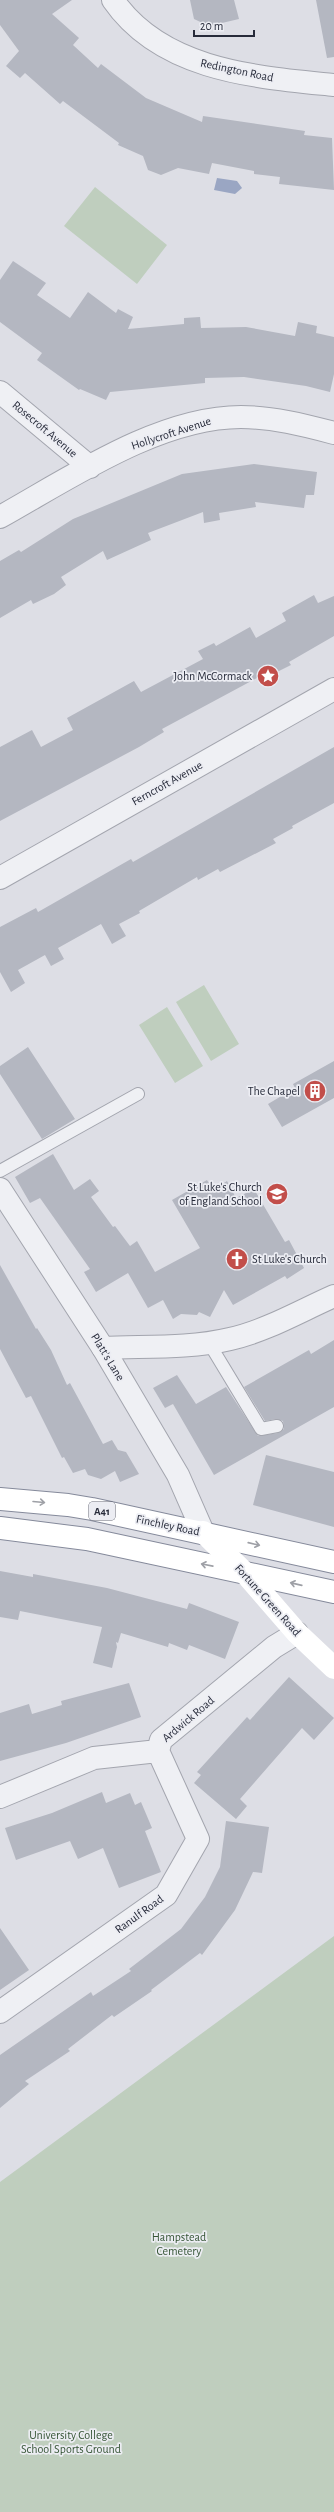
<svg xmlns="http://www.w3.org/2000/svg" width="334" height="2512" font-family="'Alegreya Sans',sans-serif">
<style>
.green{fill:#bfcebe}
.water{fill:#9aa6c3}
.building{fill:#b4b7c1}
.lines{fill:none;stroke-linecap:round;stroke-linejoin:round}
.service-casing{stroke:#a3a5ae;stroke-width:14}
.minor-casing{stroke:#a3a5ae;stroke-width:24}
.tertiary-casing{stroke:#a3a5ae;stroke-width:24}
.trunk-casing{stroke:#858a9b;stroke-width:24}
.service{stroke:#eff0f4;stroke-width:12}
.minor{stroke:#eff0f4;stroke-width:22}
.tertiary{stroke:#eff0f4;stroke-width:22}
.secondary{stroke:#fff;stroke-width:22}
.trunk{stroke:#fff;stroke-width:22}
.oneway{stroke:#9ea0a6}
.labels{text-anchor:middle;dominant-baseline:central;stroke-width:3.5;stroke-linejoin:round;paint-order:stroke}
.shield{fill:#ecedf3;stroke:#626572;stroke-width:1}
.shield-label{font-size:11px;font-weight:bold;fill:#272b3a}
.street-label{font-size:12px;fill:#272b3a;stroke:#ecedf3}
.poi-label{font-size:12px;fill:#272b3a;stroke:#ecedf3;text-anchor:end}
.park-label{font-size:12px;fill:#365536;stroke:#ecedf3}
</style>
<rect width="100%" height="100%" fill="#dddee5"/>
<path class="green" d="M95 187 167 245 137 284 64 226Z
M204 985 239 1044 211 1061 176 1002Z
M167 1007 203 1066 175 1083 139 1025Z
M334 1936V2512H0V2182Z"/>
<path class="water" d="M217 178 237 181 242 188 235 194 214 190Z"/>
<path class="building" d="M0 0H72L52 14 79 38 73 45 98 68 101 64 146 98 202 122 203 116 305 131 304 135 332 138 334 190 279 184 280 177 254 174V171L212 163 209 174 178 168 161 175 148 170 143 156 118 145 119 143 63 101 60 104 25 73 20 78 6 66 19 51 0 25Z
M190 0H234L239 19 209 26 194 19Z
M316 0H334V57L327 58Z
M13 261 46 283 37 295 70 318 88 292 116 313 118 309 133 317 128 329 184 324V318L200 317 201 328 246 327 295 336 298 322 317 326 316 333 334 337V374L330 392 306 386 244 377 205 378V383L110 392 106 400 80 389 79 390 37 360 42 353 0 322V280Z
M254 464 317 472 314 495H306L304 508 255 502 256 507 219 513 220 520 204 523 203 512 148 533 151 540 107 560 103 551 61 577 66 585 54 594 33 604 31 600 0 618V561L19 550 21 552 73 519 182 474Z
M314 595 318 603 334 596V636L289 662 291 665 259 681 257 678 162 729 164 732 139 747 0 821V747L32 730 41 747 73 730 67 718 134 681 141 692 203 659 198 651 214 643 216 646 250 627 256 638 286 621 282 613Z
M334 747V803L292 826 293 828 273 839 276 843 220 872 218 869 198 880 197 877 139 911 140 913 119 924 126 936 112 944 101 924 58 948 64 959 51 966 45 955 18 970 25 983 11 992 0 972V927L36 908 38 912 131 859 133 862Z
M28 1047 75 1119 42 1139 0 1074V1066Z
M334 1061V1098L282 1127 268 1104 295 1088 293 1084Z
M53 1154 74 1190 90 1179 99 1191 91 1197 113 1227 115 1226 130 1246 137 1241 155 1272 200 1248 172 1200 207 1180 213 1190 227 1181 236 1198 254 1189 285 1242 289 1240 304 1268 287 1279 285 1276 233 1305 224 1290 210 1317 199 1312 197 1315 181 1314 173 1319 163 1300 148 1308 128 1273 96 1292 84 1272 90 1269 40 1198 30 1203 15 1177Z
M0 1265 36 1329 37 1328 51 1350 67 1385 70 1383 103 1444 112 1440 118 1450 126 1452 139 1474 120 1482 115 1471 101 1479 88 1475 85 1469 73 1473 64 1457 62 1458 31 1396 26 1398 0 1349Z
M334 1340V1407L214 1475 173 1404 165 1408 153 1388 177 1375 196 1404 226 1387 258 1436 278 1433 284 1429 283 1421 276 1419 265 1421 244 1387 309 1350 311 1354Z
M266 1455 334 1472V1527L253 1505Z
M0 1571 33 1577V1574L107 1588 187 1609 189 1603 239 1622 225 1659 189 1645 187 1650 169 1643 168 1647 121 1633 118 1643 116 1642 117 1647 112 1668 93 1663 102 1627 20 1611 18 1620 0 1617Z
M289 1677 334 1718 314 1740 302 1728 240 1799 247 1806 236 1819 194 1783 201 1775 197 1772 247 1717 250 1720Z
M129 1683 141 1717 66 1743 0 1761V1713L29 1704 32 1714 62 1705 61 1701Z
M102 1792 106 1803 130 1793 135 1805 141 1802 152 1828 145 1831 161 1872 119 1888 103 1848 78 1859 70 1841 16 1860 5 1828 52 1813Z
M226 1821 269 1827 262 1873 253 1872 235 1910 202 1955 200 1953 151 1990 152 1991 114 2017 112 2015 68 2049 70 2051 25 2081 29 2084 0 2108V2055L91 1992 93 1996 131 1971 129 1969 181 1929 205 1897 220 1867Z
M0 1928 29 1970 0 1990Z"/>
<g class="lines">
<g class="service-casing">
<path id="service" d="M0 1171 138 1094
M209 1343 261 1429 277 1426"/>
</g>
<g class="minor-casing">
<path id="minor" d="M113 0C162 71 256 77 334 85
M0 392 90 467
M0 517C70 478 159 417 241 417 272 417 304 425 334 433
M0 878 334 689
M103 1348C145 1346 188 1349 230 1339 266 1331 300 1311 334 1296
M0 1797 94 1758 158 1751
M0 2012 166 1895 198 1839 158 1751 161 1740 274 1647 297 1633"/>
</g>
<g class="tertiary-casing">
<path id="tertiary" d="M0 1189 103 1348 178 1475 203 1532"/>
</g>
<g class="trunk-casing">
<path id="trunk" d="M0 1499 68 1505 92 1509 334 1562
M0 1528 87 1539 334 1592"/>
</g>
<use href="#service" class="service"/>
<use href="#minor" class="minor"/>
<use href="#tertiary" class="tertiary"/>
<path class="secondary" d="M203 1532 245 1573 297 1633 334 1668"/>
<use href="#trunk" class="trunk"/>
</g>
<defs><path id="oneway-shaft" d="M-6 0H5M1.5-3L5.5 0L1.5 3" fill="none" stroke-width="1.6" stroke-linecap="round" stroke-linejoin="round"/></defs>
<g class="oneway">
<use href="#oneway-shaft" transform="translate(39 1502) rotate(5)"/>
<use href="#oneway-shaft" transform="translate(254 1544) rotate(13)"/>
<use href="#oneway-shaft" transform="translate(207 1565) rotate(-169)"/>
<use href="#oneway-shaft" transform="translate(296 1584) rotate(-167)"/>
</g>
<defs>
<g id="sight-disc" transform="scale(1.15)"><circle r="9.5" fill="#c24e4a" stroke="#ecedf3"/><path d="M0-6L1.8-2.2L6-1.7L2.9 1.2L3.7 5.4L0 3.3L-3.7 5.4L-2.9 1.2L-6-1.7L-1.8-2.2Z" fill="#fff"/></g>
<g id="building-disc" transform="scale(1.15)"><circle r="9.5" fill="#c24e4a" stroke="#ecedf3"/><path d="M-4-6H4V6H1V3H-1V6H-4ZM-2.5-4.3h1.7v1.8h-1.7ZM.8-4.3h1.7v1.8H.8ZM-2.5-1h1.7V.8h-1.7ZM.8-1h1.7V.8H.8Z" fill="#fff"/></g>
<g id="school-disc" transform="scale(1.15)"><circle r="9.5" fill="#c24e4a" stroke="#ecedf3"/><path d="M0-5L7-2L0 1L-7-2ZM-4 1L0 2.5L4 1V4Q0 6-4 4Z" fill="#fff"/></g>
<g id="church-disc" transform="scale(1.15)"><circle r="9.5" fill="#c24e4a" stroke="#ecedf3"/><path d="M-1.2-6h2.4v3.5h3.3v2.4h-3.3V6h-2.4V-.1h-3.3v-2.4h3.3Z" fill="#fff"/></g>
</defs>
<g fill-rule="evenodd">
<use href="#sight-disc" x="268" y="676"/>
<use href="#building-disc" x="315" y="1091"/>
<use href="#school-disc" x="277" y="1194"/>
<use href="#church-disc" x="237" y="1259"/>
</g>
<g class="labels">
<rect class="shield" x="89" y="1502" width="26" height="18" rx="3"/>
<g class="shield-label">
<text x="102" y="1511">A41</text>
</g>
<g class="street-label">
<text transform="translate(237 70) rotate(12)">Redington Road</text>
<text transform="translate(45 429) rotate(40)">Rosecroft Avenue</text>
<text transform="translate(171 433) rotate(-18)">Hollycroft Avenue</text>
<text transform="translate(167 783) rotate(-29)">Ferncroft Avenue</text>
<text transform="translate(108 1357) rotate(59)">Platt's Lane</text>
<text transform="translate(168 1525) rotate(12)">Finchley Road</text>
<text transform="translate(268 1600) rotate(48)">Fortune Green Road</text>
<text transform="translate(188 1719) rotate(-40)">Ardwick Road</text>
<text transform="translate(139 1914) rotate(-36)">Ranulf Road</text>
</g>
<g class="poi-label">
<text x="252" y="676">John McCormack</text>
<text x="300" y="1091">The Chapel</text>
<text x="262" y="1187">St Luke's Church<tspan x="262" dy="14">of England School</tspan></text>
<text x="252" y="1259" text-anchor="start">St Luke's Church</text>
</g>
<g class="park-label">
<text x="179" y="2237">Hampstead<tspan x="179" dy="14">Cemetery</tspan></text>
<text x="71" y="2435">University College<tspan x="71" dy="14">School Sports Ground</tspan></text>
</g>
</g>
<path d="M194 30v6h60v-6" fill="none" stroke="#272b3a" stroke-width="2"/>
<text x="200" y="30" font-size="12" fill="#272b3a" stroke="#ecedf3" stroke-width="3" paint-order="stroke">20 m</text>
</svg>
